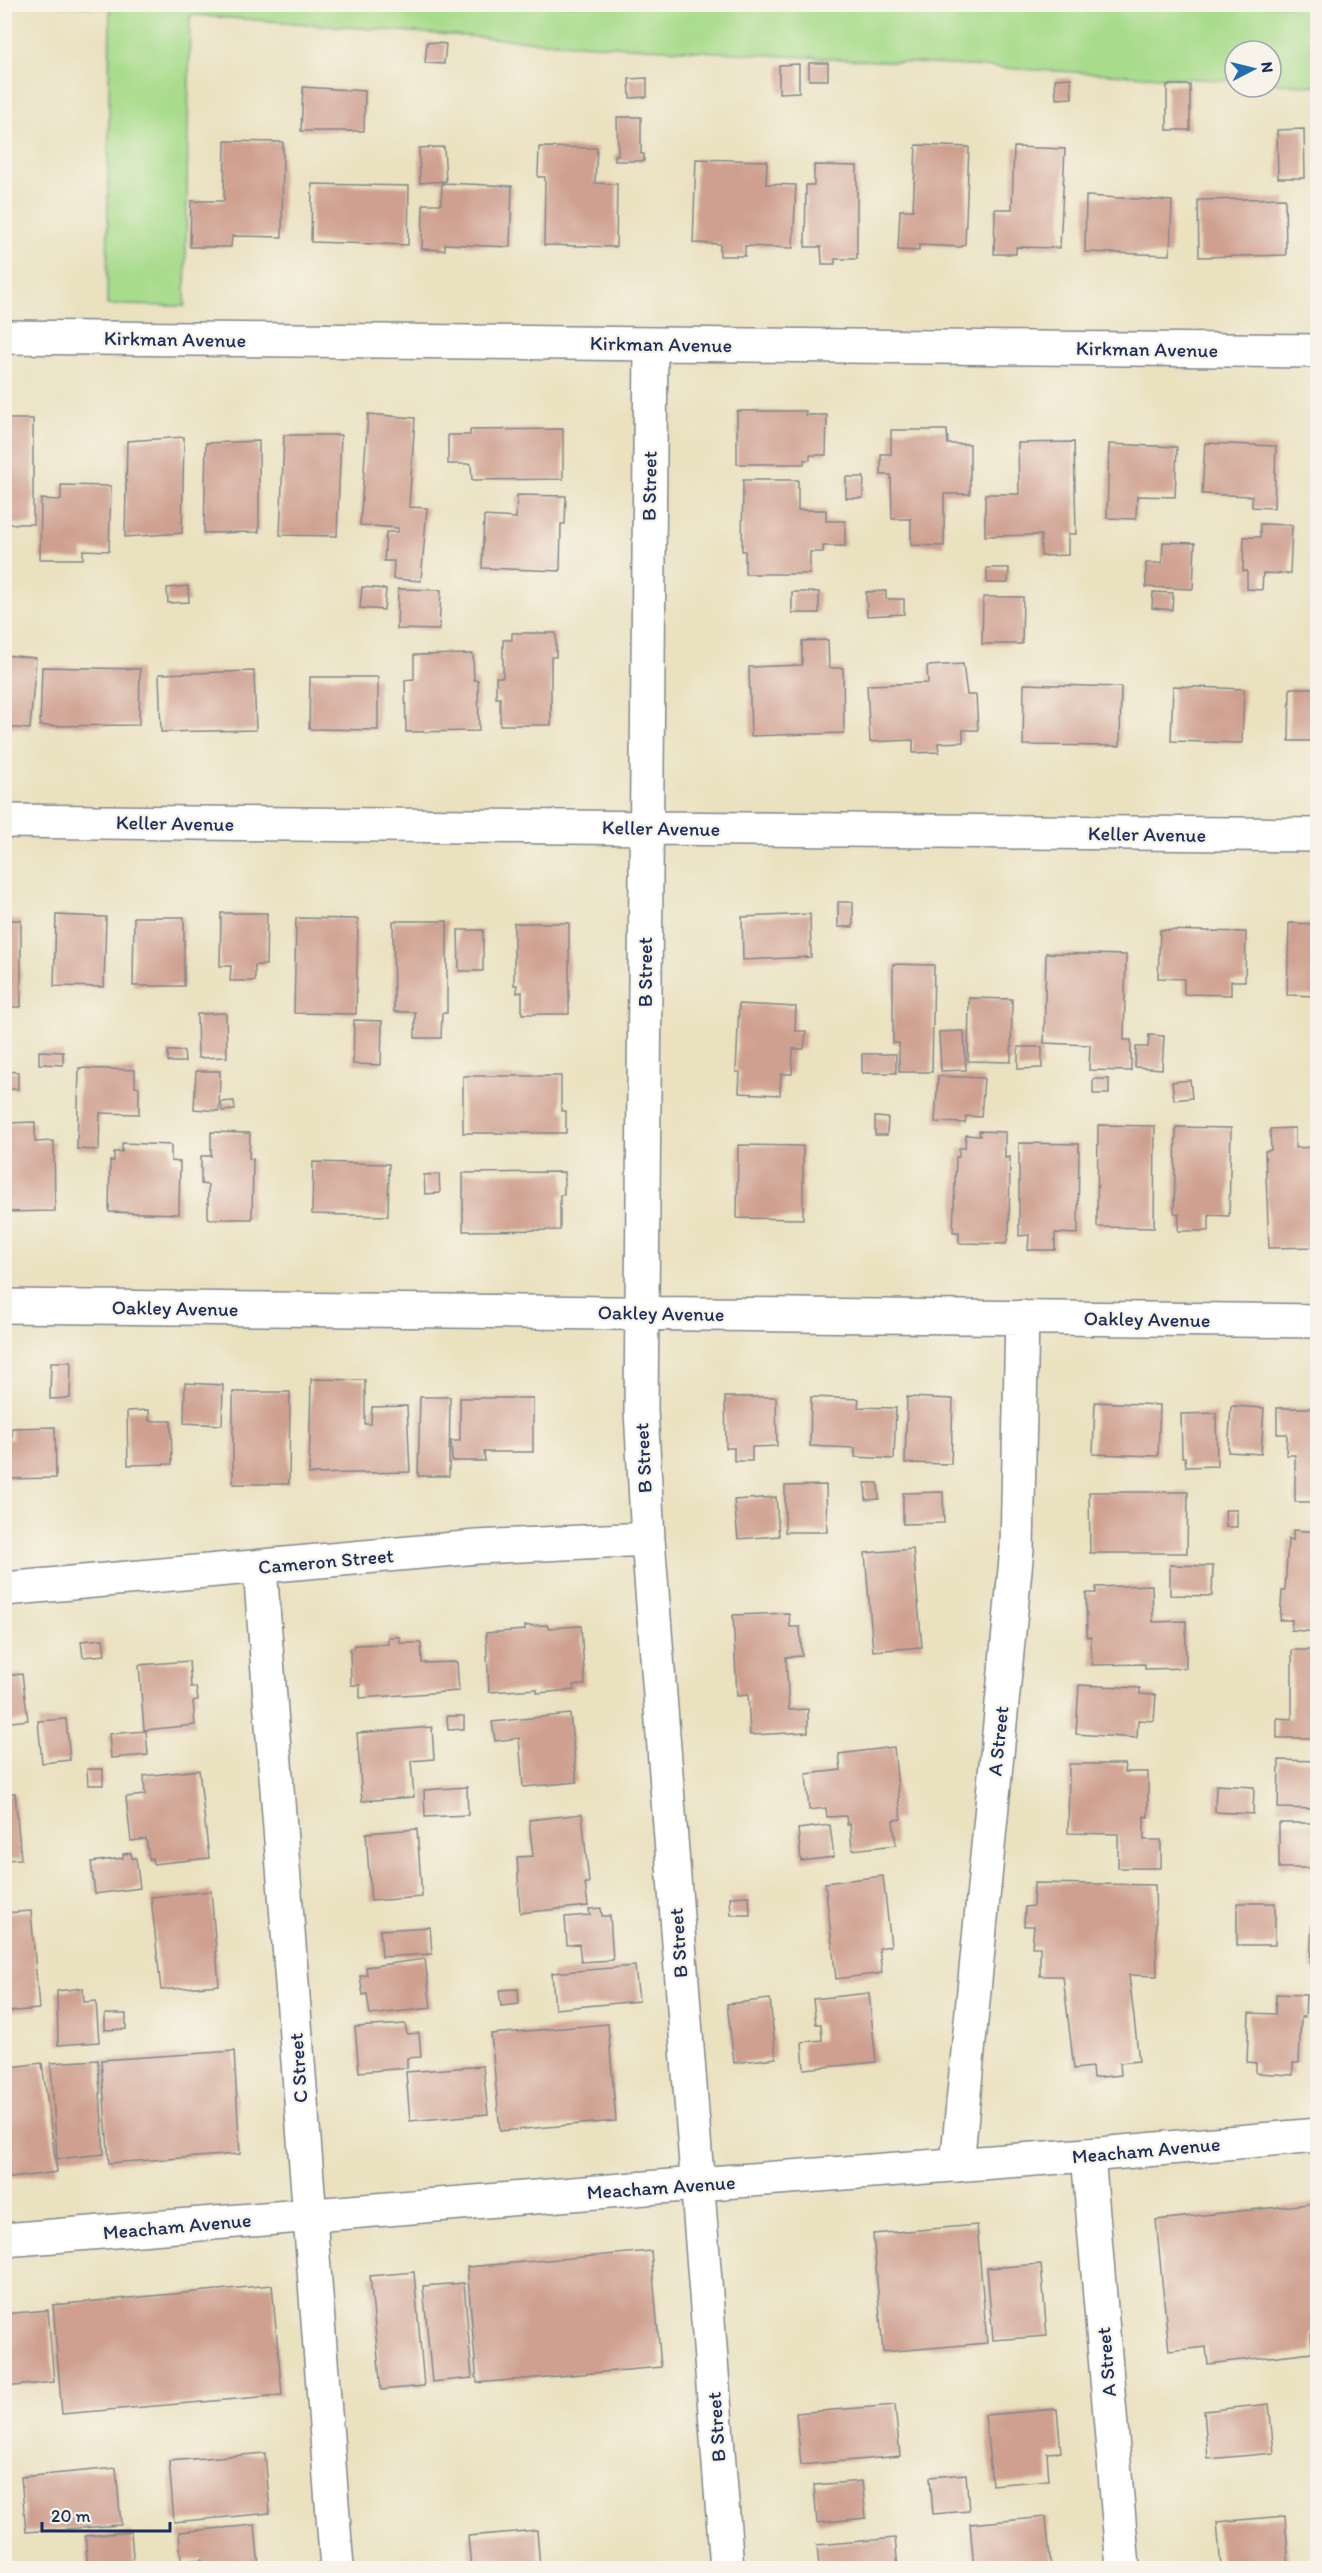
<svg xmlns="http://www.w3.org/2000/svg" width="1322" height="2573" font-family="Itim,sans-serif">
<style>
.green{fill:#a8dc8b;stroke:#628674;stroke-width:1.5}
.building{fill:#cfa090}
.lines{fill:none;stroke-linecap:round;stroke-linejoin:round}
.minor-casing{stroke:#82888e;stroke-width:36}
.secondary-casing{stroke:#82888e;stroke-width:36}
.minor{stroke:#fff;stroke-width:33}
.secondary{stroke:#fff;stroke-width:33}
.labels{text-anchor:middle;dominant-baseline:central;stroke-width:4.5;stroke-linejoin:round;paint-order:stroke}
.street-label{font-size:20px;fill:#1b2f5e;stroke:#f7f3e8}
</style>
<rect width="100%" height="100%" fill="#f7f3e8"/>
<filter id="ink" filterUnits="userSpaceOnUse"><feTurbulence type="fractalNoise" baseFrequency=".0167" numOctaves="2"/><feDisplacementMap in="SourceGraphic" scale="12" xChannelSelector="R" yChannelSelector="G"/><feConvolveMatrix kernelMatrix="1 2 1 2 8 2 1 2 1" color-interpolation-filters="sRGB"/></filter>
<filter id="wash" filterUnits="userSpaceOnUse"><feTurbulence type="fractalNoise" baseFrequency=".008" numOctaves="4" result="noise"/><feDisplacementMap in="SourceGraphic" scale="24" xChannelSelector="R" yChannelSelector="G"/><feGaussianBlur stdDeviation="1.35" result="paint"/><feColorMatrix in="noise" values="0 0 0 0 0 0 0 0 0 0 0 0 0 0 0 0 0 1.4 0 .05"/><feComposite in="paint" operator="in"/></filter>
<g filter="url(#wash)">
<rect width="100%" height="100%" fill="#eae1bf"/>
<path class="green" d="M55 5H1317V86L1271 83V51H1235V81L542 42 190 15 185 306 107 305 110 8Z"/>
<g id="blocks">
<path class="building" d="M427 42 446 44 444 64 425 63Z
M809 63H828V80H809Z
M799 64V92L779 93V65Z
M647 78V97L630 98 629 79Z
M1071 78 1072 98 1056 99 1055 79Z
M1167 85H1190V130H1167Z
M303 87 365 91 364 131H301Z
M617 117H641V154H644V161H615V155H618Z
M1304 129 1305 178H1278L1277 130Z
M225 141 283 142 282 237 232 236 231 247H190L191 201H224Z
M916 145 969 147 965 244 961 247 919 245V251L898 250 900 210H913Z
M444 147 446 181 420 183 419 148Z
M539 147 597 148 595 183 617 184 616 247 544 245 545 177H538Z
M1014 147 1065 149 1060 248 1016 247V254H994L995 209H1012Z
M696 159 767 161 766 184 796 185 793 248 745 246V256H720V244L693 243Z
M814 165 857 166V259H835V264H822L821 247H805L806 185H814Z
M442 183 512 186 510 247 445 244V250L422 249 423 204H441Z
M312 184 409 186 408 245 311 242Z
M1086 196 1172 201 1170 255 1085 252Z
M1285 198 1286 255 1199 257 1198 200Z
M737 411H806L805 415H827L826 455H810V460H804V464H737Z
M368 414 415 418 409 507 427 508 421 581 393 579 394 561H384L386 532H398V528L360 525Z
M4 419H33V524H4Z
M563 429V479L472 480 471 464H448V435H470V430Z
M891 430H947L948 444H970V494H944V546L911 545V519H892L891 475H881V454H891Z
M284 435H341L337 536 280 535Z
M184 437 182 533 125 537 127 441Z
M259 441V532L204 533 206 443Z
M1074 442 1076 534H1068V555L1041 556V535L985 536V494H1019L1018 443Z
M1205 443 1276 446 1274 508 1252 507V496L1202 494Z
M1109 444 1177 447 1175 497 1137 496 1136 519 1107 518Z
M846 477H864L863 498H846Z
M743 480H798V510H826V521H845V546H823V552H810V574H745V551H742Z
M61 485 111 486 109 551 83 550V559H40L41 499 61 500Z
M517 495 566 496 565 524H561L560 571 482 568 484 516 516 518Z
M1260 524 1292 525 1290 574 1263 573 1262 590 1247 589V571H1243L1244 537H1260Z
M1163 542 1195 543 1193 589 1146 587V563H1162Z
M987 568H1009L1008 583H987Z
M188 586 189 602 168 603 167 588Z
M362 587 386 589 384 610 360 608Z
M398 589 441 590 439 630 397 629Z
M886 591V599H904V614L867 616 866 592Z
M792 592H819V613H792Z
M1153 592 1173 593 1172 610 1152 608Z
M983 597H1023L1022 644H982Z
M512 633H556V657H551V725H500V698H496V677H503V640H512Z
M828 640 829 668H843L844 733 751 736 749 667 802 665V641Z
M473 654 474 680H478L479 731 406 732 405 680 414 679V655Z
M4 655 36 658 30 729 4 727Z
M963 664 967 695H976L978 730H963V742L938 743 939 752 913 753V740L870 742 867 685 928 683 927 666Z
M42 667 140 669 139 725 40 726Z
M254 671 256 730 161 732 159 674Z
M310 677H378V730L309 729Z
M1024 684 1121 687 1120 746 1023 745Z
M1173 686 1244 689 1242 743 1171 741Z
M1290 688H1318V741H1289Z
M838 902H853V927H838Z
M221 913H267L266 965H255V981H230L231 966H220Z
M810 914 811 957 743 960 742 917Z
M56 915 106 917 104 987 54 986Z
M134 917H184V986H133Z
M296 918 358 919 356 1014 294 1013Z
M4 920H21V1007H4Z
M393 921H447V1013H442L441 1038H415V1012H394Z
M514 923H569V1014H522V992L517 993V985H514Z
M1289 923 1318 924V996L1287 995Z
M458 930H483V971H459Z
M1160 930 1246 932 1245 981H1231V995L1184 994V979L1158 978Z
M1046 953 1126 955 1124 1040H1131V1071L1089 1070 1090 1045 1044 1043Z
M893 964 934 965 932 1072H899V1043H893Z
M969 998 1012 999 1011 1062 968 1061Z
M739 1004 796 1007 795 1031H806L804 1049H793L792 1074H781L780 1095 739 1093 740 1072H736Z
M226 1013 227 1057 198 1058 197 1014Z
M354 1020 382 1021 381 1065 353 1064Z
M964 1031 966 1070 941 1071 939 1032Z
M1149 1035 1164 1036 1162 1069 1135 1067 1136 1047H1148Z
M1018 1047H1042V1068L1018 1069Z
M39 1051 63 1052V1065L39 1064Z
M168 1051H184L185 1062H168Z
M862 1054H896V1073H862Z
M79 1068 135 1070V1086L139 1087V1114L100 1113 99 1150 77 1149Z
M4 1071 18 1072V1089H4Z
M196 1071H220L219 1111 194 1109Z
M463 1076H561V1111H566V1133H463Z
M938 1076 984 1078 981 1117 966 1116 965 1123 935 1122Z
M1093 1079H1109V1094H1093Z
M1190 1080 1192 1098 1174 1100 1172 1082Z
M234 1101 235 1110 222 1111 221 1102Z
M875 1117 888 1118 887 1135H875Z
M35 1122V1142L54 1141 55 1211 4 1212 6 1123Z
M1098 1125 1155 1126 1154 1228 1097 1227Z
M1176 1127 1231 1128 1229 1216 1209 1215V1231H1178L1179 1214 1174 1213Z
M1295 1128V1148L1313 1147 1316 1247 1269 1248 1265 1151 1271 1150 1270 1129Z
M979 1131 1005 1132V1158L1010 1157 1009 1232 1006 1244 959 1243V1232H953L956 1157H959V1148H965L966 1135 980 1136Z
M211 1132 250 1133 249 1159H253L252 1219H208V1185L201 1184V1156H211Z
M122 1143 171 1145V1161L180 1162 179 1214 109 1212 110 1161H114V1152H122Z
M1019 1143 1079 1144 1078 1234 1055 1233V1250H1028L1029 1235 1019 1236Z
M738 1145 803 1146V1219L737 1218Z
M313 1162 389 1164 388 1216 312 1214Z
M564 1172V1195H560V1230L463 1231V1173Z
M439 1174 440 1193 425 1194 424 1175Z
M51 1362H71L70 1398 50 1399Z
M311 1379 365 1380V1424H371L372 1407 407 1406 410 1472 309 1474Z
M185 1383 223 1385 222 1425 184 1423Z
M233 1392H290L289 1484H233Z
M420 1397H450L449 1476H418Z
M725 1397H776L777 1446 752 1447V1461H734V1448H726Z
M811 1397 859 1399 858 1407 896 1408 894 1459 855 1457V1448L810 1446Z
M907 1397 953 1399 951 1464 905 1463Z
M460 1398H533V1452H484L485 1461H452L451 1441H460Z
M1095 1402 1160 1405 1158 1456 1093 1454Z
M1231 1406 1264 1408 1261 1454 1228 1452Z
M1277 1408H1318V1502H1295V1455H1286L1287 1434H1277Z
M149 1410V1421H171L172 1464 128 1465 127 1411Z
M1216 1413 1217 1466 1186 1467 1185 1457H1182L1181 1414Z
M55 1427 56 1478 4 1479 5 1440 12 1439V1428Z
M865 1483H878L879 1499 866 1500Z
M826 1485 827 1532H785V1486Z
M943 1492 944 1523 903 1524V1493Z
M1089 1492H1188L1187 1553H1090Z
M776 1497 779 1536 738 1539 734 1500Z
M1225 1510H1237V1527H1226Z
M1293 1530 1318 1532V1632L1291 1630 1292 1620H1280L1282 1591H1285L1288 1539 1293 1540Z
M913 1549 922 1647 873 1651 865 1553Z
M1170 1565 1213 1566 1212 1596 1170 1595Z
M1152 1585 1153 1622 1186 1621V1668L1145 1669V1664L1092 1665 1091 1637H1087L1086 1593H1096V1587Z
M789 1613 790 1627H800L802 1656 786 1657 789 1710 808 1709V1732L750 1735 748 1695 737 1696 733 1615Z
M547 1625 548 1628 581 1626 585 1685H574L575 1690 537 1693V1689L489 1692 486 1633 525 1630V1626Z
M388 1637H400V1643H421L422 1663 457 1662 459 1691 360 1698V1685H351L350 1649 354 1648V1645L388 1644Z
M103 1639 105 1655 83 1657 81 1641Z
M1292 1650H1318V1738H1277V1718L1292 1719Z
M189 1661 191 1687H196L198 1700 193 1701 195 1725 144 1730 139 1665Z
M22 1674 28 1720 4 1723V1676Z
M1079 1685 1140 1688V1694L1156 1695 1154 1721 1138 1720 1137 1738 1076 1734Z
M570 1714 577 1782 523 1787 519 1738 495 1741 492 1722Z
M447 1716H464V1729L448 1730Z
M66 1719 70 1760 42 1763 38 1721Z
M432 1727 434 1759 411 1761 414 1797 362 1801 357 1733Z
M146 1731 148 1755 111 1758 109 1734Z
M894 1747 901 1819 893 1820 896 1845 852 1850 850 1824 847 1825 846 1816 827 1817 826 1808 809 1810 806 1774 841 1770 839 1754Z
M1279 1760 1318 1761V1809L1278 1808Z
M1069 1764H1125L1124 1772H1148V1817L1144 1816V1840H1161V1868H1118V1834L1068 1833Z
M87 1769H103V1785H88Z
M199 1770 209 1858 153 1864 152 1858 149 1859 146 1839 131 1841 126 1797 145 1795 144 1776Z
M1216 1785 1254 1787 1253 1814 1215 1812Z
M467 1787 468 1815 425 1817 424 1790Z
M15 1793 21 1859 4 1860V1794Z
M582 1814 589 1883H585L588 1906 520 1913 517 1857 533 1856 529 1820Z
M1279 1823H1318V1873H1312V1868H1279Z
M830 1825 834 1857 801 1861 798 1829Z
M417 1829 422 1897 371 1901 366 1833Z
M131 1853 132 1858H136L140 1888 95 1894 91 1862 123 1858V1854Z
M883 1876 891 1946 879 1948 882 1973 836 1979 825 1883Z
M1034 1883 1155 1885 1157 1976 1129 1975 1139 2061 1120 2063 1121 2075 1093 2078 1092 2067 1074 2069 1063 1976H1040V1947H1032L1034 1926H1024L1025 1907 1033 1906Z
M211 1891 219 1985 161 1990 151 1897Z
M1313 1892H1318V1969H1310Z
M749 1896 750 1915H731L730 1897Z
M1237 1903H1275V1945H1237Z
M601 1908 602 1916H610L613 1960 581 1962 579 1944 567 1945 565 1917 590 1915 589 1909Z
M31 1911 39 2009 4 2012V1913Z
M430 1927 432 1954 382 1957 380 1930Z
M425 1959 431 2008 370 2015 367 1994 363 1995 360 1976 367 1975 366 1967Z
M635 1966 639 2001 555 2009 552 1973Z
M83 1988 84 2002 96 2001 99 2042 58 2045 57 1991Z
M518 1989 519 2004 501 2006 499 1990Z
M869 1993 876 2062 804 2069 802 2042 822 2040 821 2024H816L813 1999Z
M1276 1994 1306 1995 1305 2017H1301L1299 2063H1293V2075L1256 2073V2063L1247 2062 1249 2013 1275 2014Z
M770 1999 776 2058 734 2063 727 2004Z
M105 2014H126V2029L105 2030Z
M405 2024 407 2034 419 2033 421 2057 407 2058V2068L359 2072 355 2027Z
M608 2024 616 2121 500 2131 491 2034Z
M234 2051 240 2154 109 2163 101 2060Z
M98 2060 104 2154 57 2159 51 2063Z
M42 2063 57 2172 4 2179V2068Z
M483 2066 488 2114 410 2121 406 2072Z
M1318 2203V2333L1311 2334 1312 2352 1208 2364 1206 2347 1169 2351 1156 2220Z
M977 2225 987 2343 883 2352 873 2234Z
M651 2251 661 2367 477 2383 467 2267Z
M1041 2264 1047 2336 993 2340 987 2268Z
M414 2272 424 2386 381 2390 370 2276Z
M464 2283 472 2378 432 2382 423 2286Z
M272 2285 282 2395 62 2414 53 2305Z
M48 2310 54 2382 4 2387V2314Z
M1269 2404 1274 2453 1208 2459 1204 2411Z
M895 2405 900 2456 801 2465 796 2413Z
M1057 2409 1061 2452 1047 2453 1049 2480 992 2485 985 2415Z
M265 2453 270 2513 174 2522 169 2461Z
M116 2468 121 2525 26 2532 21 2477Z
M966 2474 969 2511 933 2514 930 2477Z
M862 2481 866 2518 817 2523 814 2485Z
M1285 2516 1289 2568H1221L1217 2522Z
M1046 2517 1051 2568H974L970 2524Z
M255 2525 259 2568H203L202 2559 181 2561 179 2532Z
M537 2530 540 2568H471L468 2536Z
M131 2532 134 2568H88L85 2536Z
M895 2538 898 2568H819L817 2545Z"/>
</g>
</g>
<g filter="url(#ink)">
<use href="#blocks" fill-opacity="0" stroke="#82888e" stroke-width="1.5"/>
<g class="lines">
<g class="minor-casing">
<path id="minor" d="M4 337 1318 351
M651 344 641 1410 648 1539 727 2568
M4 821 1318 835
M4 1306 1318 1321
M260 1568 337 2568
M4 1589 477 1547 648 1539
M1088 2155 1123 2568
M957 2165 1017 1549 1022 1317"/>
</g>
<g class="secondary-casing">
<path id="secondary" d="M4 2240 696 2184 1088 2155 1318 2135"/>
</g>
<use href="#minor" class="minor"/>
<use href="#secondary" class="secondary"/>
</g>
</g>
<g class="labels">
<g class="street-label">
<text transform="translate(175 339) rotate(1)">Kirkman Avenue</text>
<text transform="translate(661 344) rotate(1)">Kirkman Avenue</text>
<text transform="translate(1147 349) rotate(1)">Kirkman Avenue</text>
<text transform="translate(649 486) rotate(-89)">B Street</text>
<text transform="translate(175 823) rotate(1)">Keller Avenue</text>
<text transform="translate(661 828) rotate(1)">Keller Avenue</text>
<text transform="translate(1147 834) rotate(1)">Keller Avenue</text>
<text transform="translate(645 972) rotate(-90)">B Street</text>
<text transform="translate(175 1308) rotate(1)">Oakley Avenue</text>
<text transform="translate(661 1313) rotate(1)">Oakley Avenue</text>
<text transform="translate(1147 1319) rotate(1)">Oakley Avenue</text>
<text transform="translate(643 1458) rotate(-93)">B Street</text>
<text transform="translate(326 1561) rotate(-5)">Cameron Street</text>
<text transform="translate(998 1741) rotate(-84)">A Street</text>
<text transform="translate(678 1943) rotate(-94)">B Street</text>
<text transform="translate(298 2068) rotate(-94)">C Street</text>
<text transform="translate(1146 2150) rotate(-5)">Meacham Avenue</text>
<text transform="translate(661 2187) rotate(-4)">Meacham Avenue</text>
<text transform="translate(177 2226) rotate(-5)">Meacham Avenue</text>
<text transform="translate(1106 2362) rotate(-95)">A Street</text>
<text transform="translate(716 2427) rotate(-94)">B Street</text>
</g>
</g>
<rect width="1322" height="2573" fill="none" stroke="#f7f3e8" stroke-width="24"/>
<g transform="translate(1253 69) rotate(83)"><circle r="28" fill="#f7f3e8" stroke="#9fa5b1" stroke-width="1.5"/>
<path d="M0-4.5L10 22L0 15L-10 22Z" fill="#1f6fb2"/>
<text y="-9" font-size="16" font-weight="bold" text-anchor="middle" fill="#1b2f5e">N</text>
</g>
<path d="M42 2522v9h128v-9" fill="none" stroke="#1b2f5e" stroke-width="3"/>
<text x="51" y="2522" font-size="18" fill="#1b2f5e" stroke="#f7f3e8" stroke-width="4.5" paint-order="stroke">20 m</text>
</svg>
